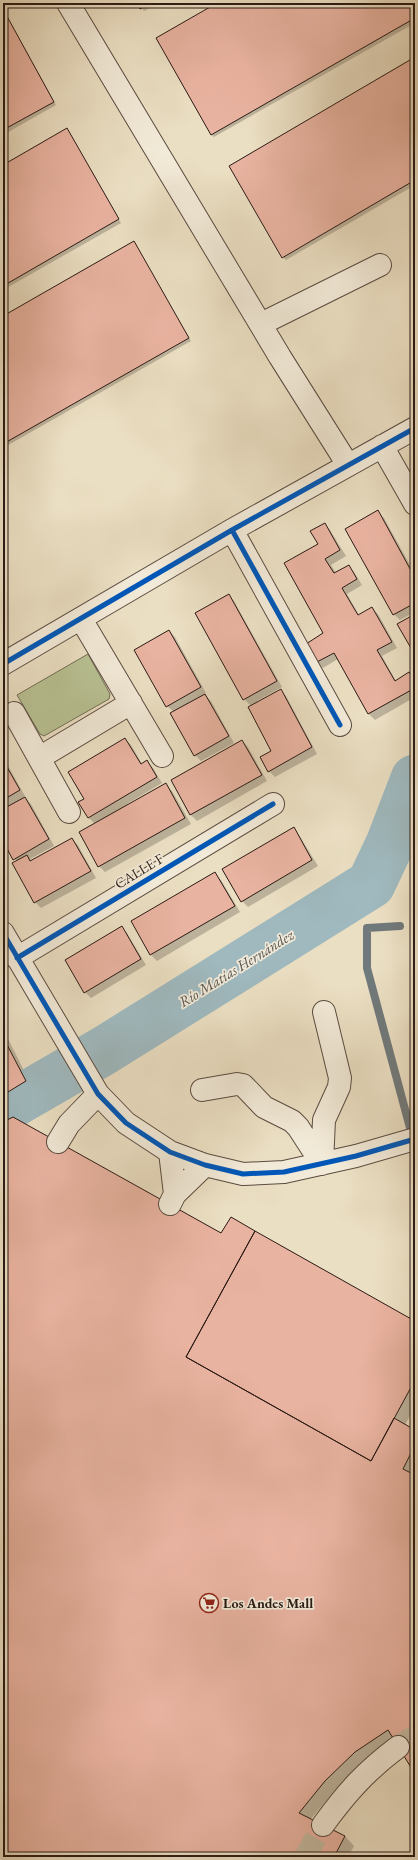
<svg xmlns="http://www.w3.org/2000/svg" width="418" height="1860" font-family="'EB Garamond',serif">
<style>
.green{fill:#b8c193;stroke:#716e54}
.shadow{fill:#0003}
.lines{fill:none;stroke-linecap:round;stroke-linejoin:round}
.stream{stroke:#70797b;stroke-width:8}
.river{stroke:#9fb9bf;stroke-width:49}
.building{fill:#e9b3a1;stroke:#2a1a14}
.minor-tunnel{stroke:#c4b8a0;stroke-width:22;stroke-dasharray:22 11;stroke-linecap:butt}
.minor-casing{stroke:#5a4b40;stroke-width:24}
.minor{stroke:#f2ead8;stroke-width:22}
.cycleway-casing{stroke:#f2ead8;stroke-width:8}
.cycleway{stroke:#0057b8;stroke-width:5}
.labels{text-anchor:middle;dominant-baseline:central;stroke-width:3.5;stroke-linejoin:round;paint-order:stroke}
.street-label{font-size:14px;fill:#2a1a14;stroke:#f2ead8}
.poi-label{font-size:14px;font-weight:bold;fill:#2a1a14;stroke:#f2ead8;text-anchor:start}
.water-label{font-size:15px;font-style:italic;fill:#535250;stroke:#f2ead8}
</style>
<rect width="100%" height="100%" fill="#ebdfc3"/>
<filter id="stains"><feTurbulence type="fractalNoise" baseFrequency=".005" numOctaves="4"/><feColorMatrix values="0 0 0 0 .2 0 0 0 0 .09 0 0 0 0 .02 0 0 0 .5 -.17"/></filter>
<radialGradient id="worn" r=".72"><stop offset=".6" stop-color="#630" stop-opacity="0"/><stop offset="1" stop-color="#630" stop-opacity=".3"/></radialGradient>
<path class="green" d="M88 654 110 694 109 699 44 736 40 734 17 695Z"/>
<path class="shadow" d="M138 3H159L144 11Z
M219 3H412L415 8V23L214 137 211 134Z
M3 9 56 105 3 135Z
M415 58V185L286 260 283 257Z
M67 129 121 223 3 290V166Z
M134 243 191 341 3 448V317Z
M378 512 384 518 415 574V612L400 620 394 614Z
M324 524 330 530 346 556 331 565 336 573 348 566 354 572 362 585 347 594 359 615 372 608 378 614 397 648 382 656 396 681 409 673 415 679V697L375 720 369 714 338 659 323 668 317 662 324 634 319 545Z
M228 595 234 601 282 687 257 701 258 703 280 690 286 696 317 754 275 777 269 771 273 751 251 706 244 699Z
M169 631 175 637 206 693 204 694 211 701 234 743 201 761 195 755 174 712 167 706Z
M125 739 131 745 142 764 147 762 153 768 162 783 127 804 128 806 166 785 172 791 191 824 105 872 99 866 95 824 89 818 79 802 85 799Z
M242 741 248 747 267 781 197 821 191 815 172 781Z
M3 757 25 796 24 797 31 804 54 846 30 859 32 861 72 839 78 845 96 878 41 908 35 902 17 862 3 839Z
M293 829 299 835 318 866 248 907 242 901 224 869Z
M215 874 221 880 240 912 157 961 151 955 132 922Z
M121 927 127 933 146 965 91 998 85 992Z
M3 1029 34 1090 3 1111Z
M3 1123 222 1234 412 1321 415 1324V1406L405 1425 415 1431V1473L413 1476 415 1477V1773L396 1741 364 1762 334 1791 310 1820 345 1836 354 1846 348 1857H3Z"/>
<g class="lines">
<path class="stream" d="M400 926 367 928V968L413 1139"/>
<path class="river" d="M3 1109 105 1050 371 884 390 844 415 779"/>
</g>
<path class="building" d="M137 3H151L140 9Z
M217 3H411L415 9V18L211 135 156 38Z
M3 9 54 102 3 130Z
M415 57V180L282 258 229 166Z
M67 128 119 219 3 286V165Z
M134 241 189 338 3 444V316Z
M378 510 415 578V603L393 615 345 529Z
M325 523 340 550 325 559 334 573 349 565 357 579 342 588 358 615 372 607 392 642 377 650 395 681 409 672 415 682V688L368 714 334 653 317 662 306 644 323 633 284 563 318 544 310 531Z
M229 594 277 681 243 700 195 613Z
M415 614V655L397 624Z
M169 630 201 687 166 707 134 650Z
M281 689 312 747 268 772 260 757 271 751 248 707Z
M205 694 229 736 194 756 170 713Z
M125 738 141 764 147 760 157 777 88 818 78 802 84 799 68 772Z
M242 740 262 775 190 815 171 780Z
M3 760 20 790 3 800Z
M166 783 185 818 98 867 79 832Z
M25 797 49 839 13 860 3 841V809Z
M294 827 312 860 241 902 222 869Z
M72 838 91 871 34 903 12 863 27 855 30 861Z
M215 872 235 906 150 955 131 921Z
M122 926 141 959 84 993 65 960Z
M3 1037 26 1081 3 1095Z
M13 1117 221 1233 231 1217 255 1231 186 1357 371 1461 394 1418 415 1430V1445L403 1469 415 1475V1774L388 1730 355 1752 325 1781 299 1813 345 1836 334 1857H3V1122Z
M255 1231 413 1320 415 1380 371 1461 186 1357Z"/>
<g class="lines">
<path class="minor-tunnel" d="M398 1747 415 1736
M305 1857 323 1825"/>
<g class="minor-casing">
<path id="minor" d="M68 3 280 357 348 465
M261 324 380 265
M382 446 415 504
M232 530 340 725
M81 619 162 756
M3 664 232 530 415 428
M14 713 69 812
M39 758 131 703
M3 933 98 1094 126 1123 170 1152 205 1165 243 1174 284 1172 356 1156 415 1139
M17 958 273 804
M202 1090 237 1084 243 1085 264 1107 292 1121 298 1127 322 1164
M58 1142 69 1124 98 1094
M170 1152 175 1194
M322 1164 324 1120 339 1087 340 1078 324 1012
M170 1204 175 1194 205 1165
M323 1825C347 1792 366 1771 398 1747"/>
</g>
<use href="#minor" class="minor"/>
<g class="cycleway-casing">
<path id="cycleway" d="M232 530 340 725
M3 664 232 530 415 428
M3 933 98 1094 126 1123 170 1152 205 1165 243 1174 284 1172 356 1156 415 1139
M17 958 273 804"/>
</g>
<use href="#cycleway" class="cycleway"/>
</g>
<defs>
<g id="supermarket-ring" transform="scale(1)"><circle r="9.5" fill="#f2ead8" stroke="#8f2418" stroke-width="1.5"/><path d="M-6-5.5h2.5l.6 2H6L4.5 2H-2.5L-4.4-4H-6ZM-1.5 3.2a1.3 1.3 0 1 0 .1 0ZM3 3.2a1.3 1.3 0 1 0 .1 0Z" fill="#8f2418"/></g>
</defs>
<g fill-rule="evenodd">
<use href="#supermarket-ring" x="209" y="1603"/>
</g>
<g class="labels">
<g class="street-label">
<text transform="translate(139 871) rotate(-31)">CALLE F</text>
</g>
<g class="poi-label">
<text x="223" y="1603">Los Andes Mall</text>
</g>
<g class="water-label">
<text transform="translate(236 968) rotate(-32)">Río Matías Hernández</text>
</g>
</g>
<rect width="418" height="1860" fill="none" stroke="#ebdfc3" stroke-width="16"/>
<rect x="4" y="4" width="410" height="1852" fill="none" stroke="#2a1a14" stroke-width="2"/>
<rect x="8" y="8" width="402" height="1844" fill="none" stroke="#2a1a14"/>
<rect width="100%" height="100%" filter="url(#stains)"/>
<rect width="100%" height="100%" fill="url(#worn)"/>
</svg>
